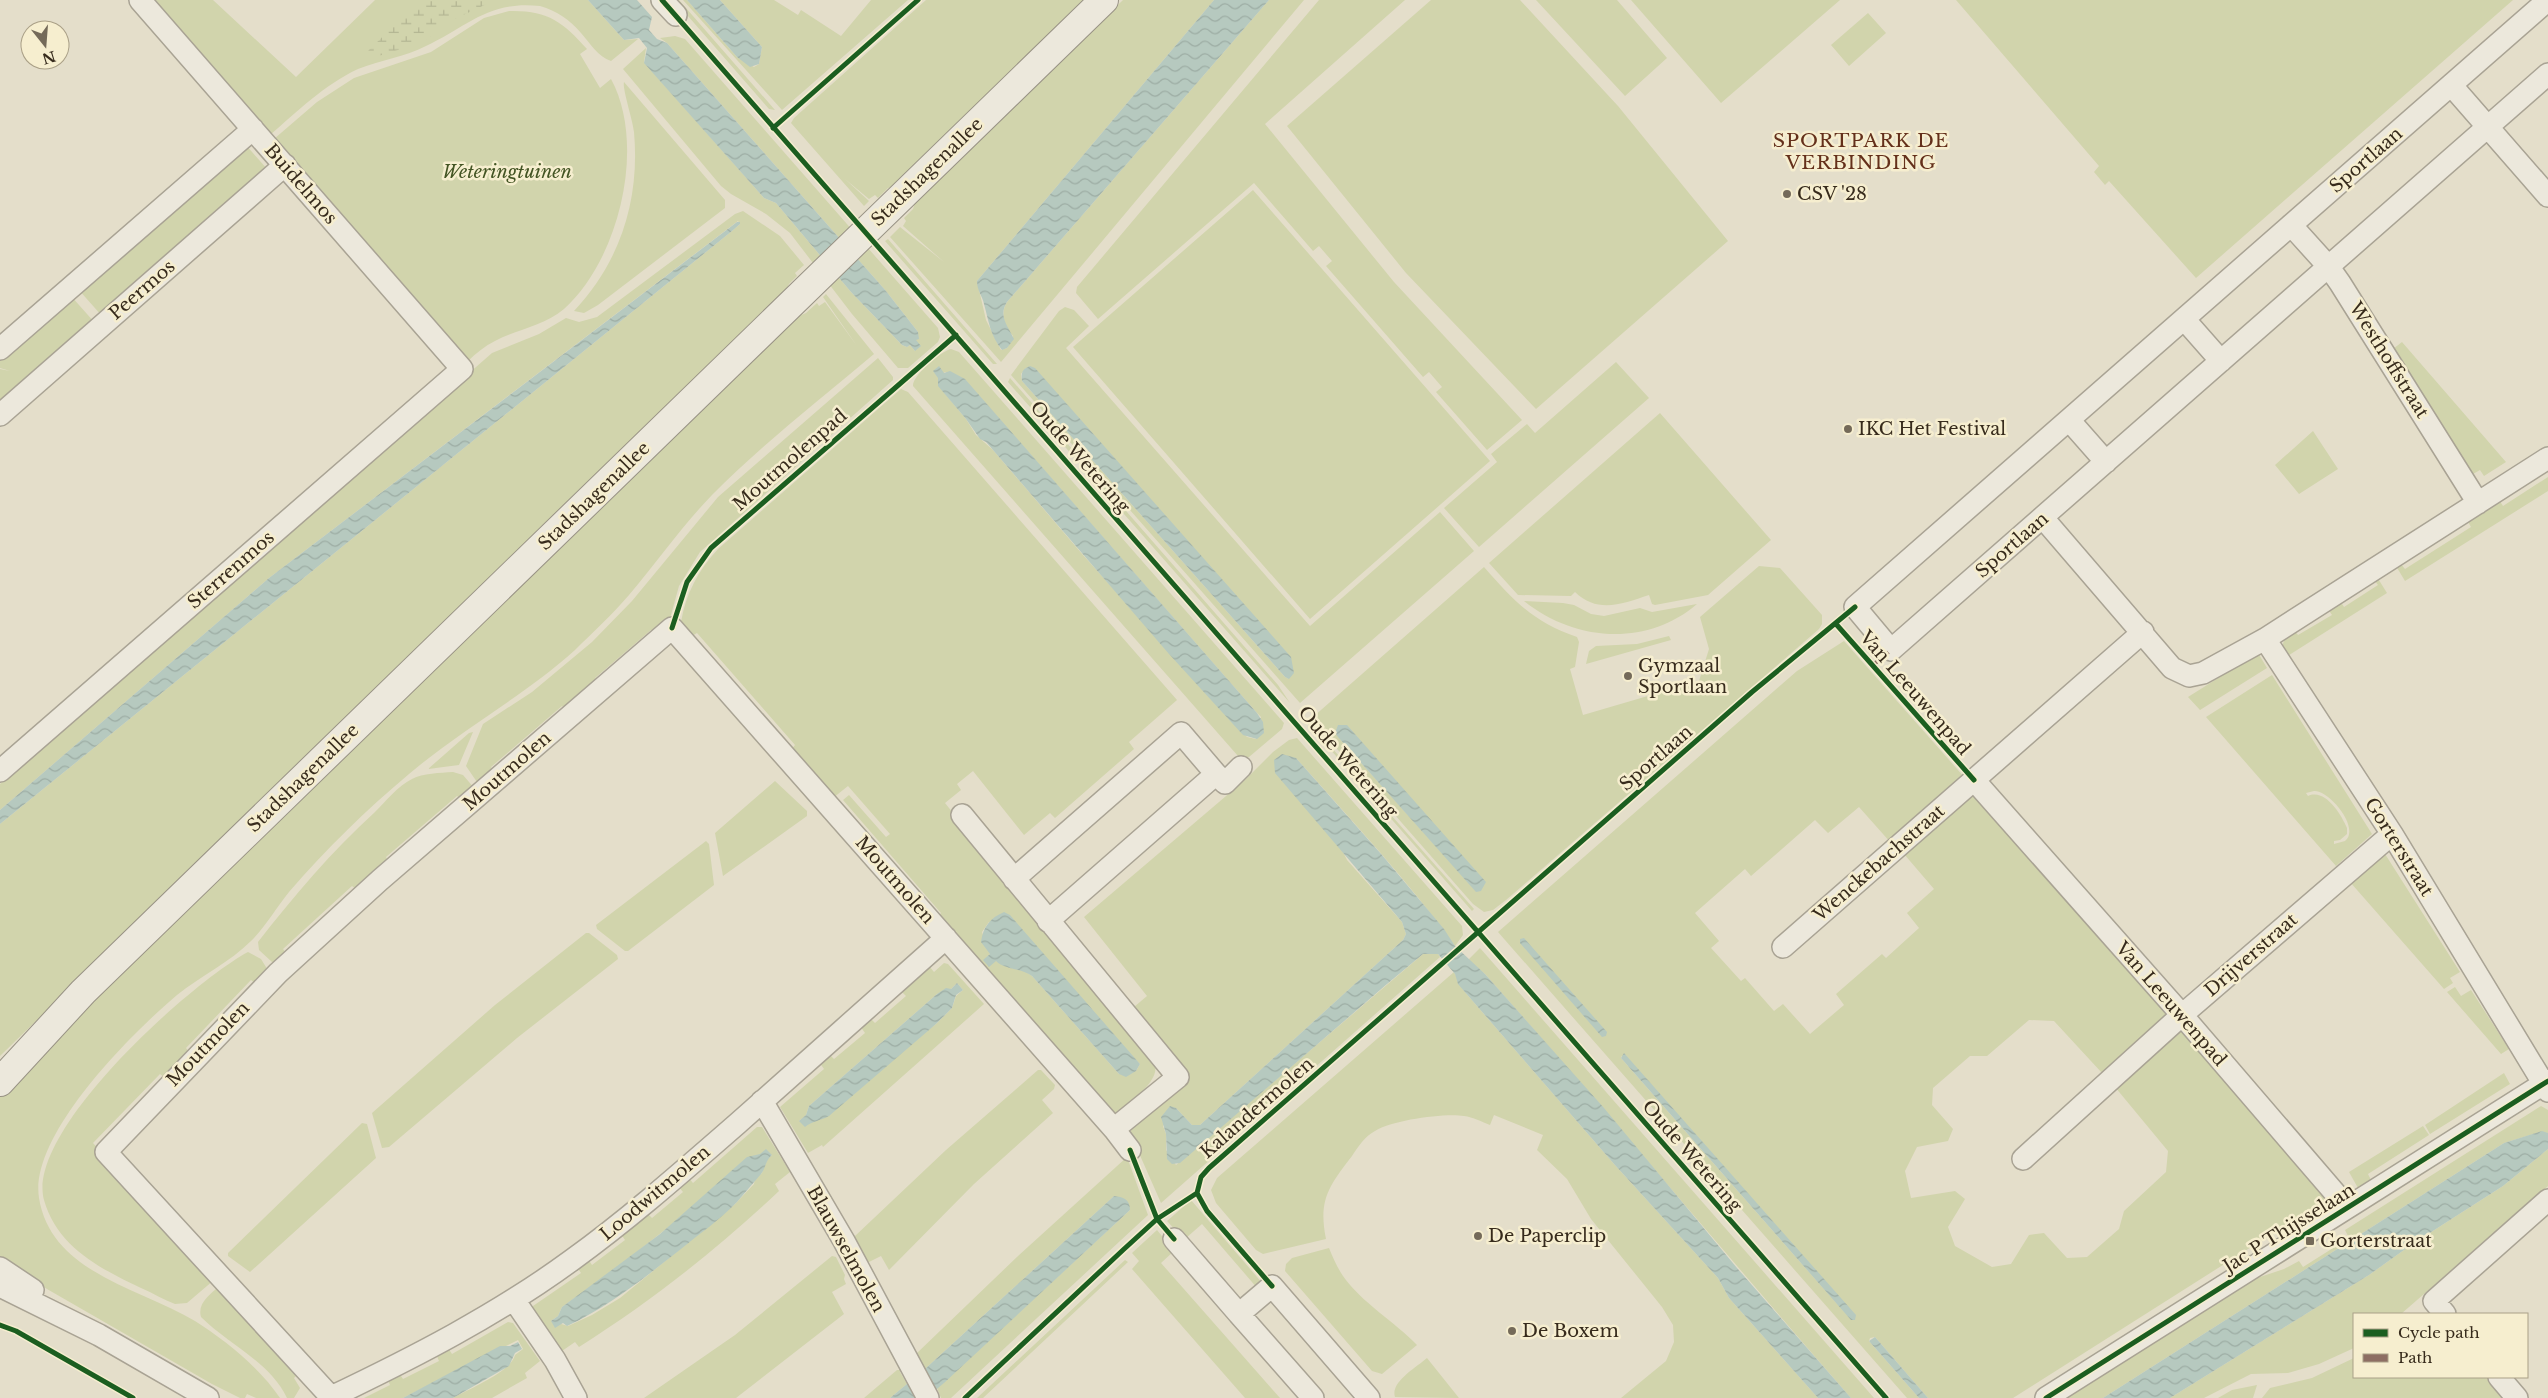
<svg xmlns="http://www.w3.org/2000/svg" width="2548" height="1398" font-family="'Libre Baskerville',serif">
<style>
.green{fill:#d1d4ac;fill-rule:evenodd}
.wetland{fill:url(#wetland-marsh)}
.water{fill:url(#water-waves)}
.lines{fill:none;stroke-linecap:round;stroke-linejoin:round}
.minor-casing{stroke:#a9a394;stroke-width:24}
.secondary-casing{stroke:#989284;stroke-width:30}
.minor{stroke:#ece8dc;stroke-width:21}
.secondary{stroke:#ece8dc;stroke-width:28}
.quiet{stroke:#8d6e63;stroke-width:4;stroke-dasharray:8 4;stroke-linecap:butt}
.cycleway-casing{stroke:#f6eecf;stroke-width:8}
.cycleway{stroke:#1b5e20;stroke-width:5}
.poi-dot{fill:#746a59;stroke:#f6eecf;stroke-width:2}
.labels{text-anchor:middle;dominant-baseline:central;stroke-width:5;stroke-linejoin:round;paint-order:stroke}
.street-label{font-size:18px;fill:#372b1c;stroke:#f6eecf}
.park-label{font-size:18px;font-style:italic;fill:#435423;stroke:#f6eecf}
.poi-label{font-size:18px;fill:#372b1c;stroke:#f6eecf;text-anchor:start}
.neighbourhood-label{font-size:19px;letter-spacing:1px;fill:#64301b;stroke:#f6eecf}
</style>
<defs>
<pattern id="wetland-marsh" width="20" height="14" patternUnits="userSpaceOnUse" patternTransform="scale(1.25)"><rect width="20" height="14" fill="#d1d4ac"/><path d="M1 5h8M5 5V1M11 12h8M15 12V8" fill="none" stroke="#b4b693"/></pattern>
<pattern id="water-waves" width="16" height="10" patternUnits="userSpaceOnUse" patternTransform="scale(1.25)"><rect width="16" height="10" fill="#b6c9bf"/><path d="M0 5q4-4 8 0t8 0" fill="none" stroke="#9dada4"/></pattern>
</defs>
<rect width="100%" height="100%" fill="#e4deca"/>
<path class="green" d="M152 0H213L296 77 375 0H588L624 40 638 39 611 61C598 57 590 43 581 33 570 20 557 11 540 6 489 0 466 27 426 46 405 57 380 60 358 69 324 85 298 111 270 135Z
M674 0H679L775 110 769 109Z
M683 0H687L737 57 754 67 759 64 762 47 720 0H774L798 15 801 10 841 36 871 0H908L782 110Z
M926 0H1087L894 187 888 188 878 198 875 195 869 199 845 179 869 201 864 206 791 123 794 118Z
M1123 0H1214L977 281 986 320 1001 350 1007 348 1013 336C1004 327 1000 313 1007 302L1269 0H1304L1001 362 890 237 900 227 944 262 903 226 906 221 904 218 913 209 915 203Z
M1319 0H1405L1265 124 1394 282 1522 420 1487 450 1436 392 1442 387 1429 372 1423 377 1326 266 1332 261 1319 246 1313 251 1254 183 1098 319 1076 293 1077 287Z
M1431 0H1520L1618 106 1728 241 1536 409 1406 273 1287 126Z
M1536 0H1617L1667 58 1625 96Z
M1631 0H1840L1721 103Z
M1956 0H2513L2196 278 2109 181 2105 185 2094 172 2099 166Z
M509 11C547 10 562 21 587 49L580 54 600 88 611 79C647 145 619 260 564 309 544 326 518 329 495 341 485 346 476 353 468 361L274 139 317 102 354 78 431 52 484 18Z
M1868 13 1886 33 1849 66 1831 45Z
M675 36 685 39 938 328 940 337 938 342 908 368H898L852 314 790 233 766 214 731 194 721 186 623 69 646 48 644 62 764 198 776 203 851 292 902 345 907 347 910 345 915 351V340L918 332 886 291 667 43 660 38Z
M624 82 725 200V208L598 305 584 313 574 311C621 261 640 199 634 132 633 121 622 88 624 82Z
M245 144 268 170 102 316 78 289Z
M1253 190 1490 461 1310 619 1073 347Z
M743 211 780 236 804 265 795 273 797 276 789 284 785 293 0 1056V824L732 231 740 224 738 221 269 578 0 810V784L492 353 539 334 566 318 579 322 597 317 735 214Z
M888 239 997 364H993L885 241Z
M826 294 874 354C820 400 762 444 712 495 682 526 657 562 629 595 612 615 593 632 575 650 524 696 462 729 409 774 366 810 326 849 289 892 276 908 266 926 251 941 230 962 201 976 177 995 132 1033 29 1135 39 1198 51 1273 140 1288 195 1321 225 1340 260 1368 280 1398H256L247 1394 245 1398H240L212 1384 47 1289 0 1258V1094L21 1069 795 318 806 313 817 303 819 306 825 302 857 346 823 297Z
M71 296 95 323 0 406V369L10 371 0 368V357Z
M1065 307 1074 310 1089 326 1066 348 1310 626 1440 512 1474 551 1300 703 1011 375 1059 311ZM1026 368 1289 679 1285 677 1022 381 1021 374Z
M2402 342 2506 462 2484 476 2480 470 2473 474 2393 349Z
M951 349 959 352 1284 723 1282 729 1249 757 1242 758 1238 756 913 386C912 376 941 351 951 349ZM945 372 965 380 1257 713 1261 717 1256 739 1247 737 1083 555 993 450 976 435 966 419 941 389 939 378Z
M878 358 893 377V380L700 552 679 586 669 622 656 634 651 630 595 678 598 683 567 710 562 706 491 767 494 772 479 785 466 766 483 724 532 692 592 642 632 601 718 497Z
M1616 362 1649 398 1479 547 1444 508 1497 462 1491 454 1527 424 1535 433Z
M1010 378 1278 685 1290 703 1008 382Z
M901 389 908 392 1177 700 1129 742 1134 749 1055 818 1050 813 1024 835 973 771 957 784 961 790 945 803 1155 1065C1160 1083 1124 1106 1112 1118L937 918 941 913 843 800 849 795 886 837 890 834 848 786 833 798 791 750 795 745 697 633 692 636 681 622C686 593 698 571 718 549ZM989 922 1140 1064 1136 1071 1119 1074 1032 976 1025 971 996 961 984 960 990 954 982 932Z
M1660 413 1771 540 1708 595 1655 605 1652 604 1649 595C1622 604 1598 614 1575 592L1571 596 1518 595 1489 563Z
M2313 431 2338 469 2299 494 2275 465Z
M2548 477V491L2405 581 2396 566 2400 563 2405 569 2471 527 2467 520 2499 500 2503 506Z
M1759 566 1780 568 1822 615V624L1819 629 1506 900 1493 910 1484 912 1473 904 1316 725 1313 717 1484 567C1513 600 1534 623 1577 637L1579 642 1575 667 1570 669 1583 715 1699 681 1709 649 1700 617ZM1338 737 1481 891H1476Z
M2377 577 2387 593 2286 657C2279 645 2284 637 2294 630L2298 635 2332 615 2328 609 2340 601 2344 607 2378 585 2374 580Z
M1524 601 1563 603 1574 605 1591 614 1604 616 1640 608 1652 612 1697 604C1647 647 1575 642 1524 601Z
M1669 636 1671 640 1586 664 1589 651 1596 646 1637 644Z
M1844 641 1965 778 1891 843 1859 807 1828 833 1815 820 1751 876 1745 869 1695 913 1719 941 1711 948 1741 981 1745 978 1774 1011 1783 1004 1810 1034 1844 1005 1836 994 1882 954 1886 958 1919 928 1907 913 1934 889 1904 854 1976 791 2171 1014 2102 1073 2054 1021 2029 1020 1987 1056H1970L1933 1088 1932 1105 1953 1129 1948 1141 1917 1147 1905 1171 1911 1198 1955 1191 1965 1199 1948 1227 1955 1246 1992 1267 2011 1264 2029 1235 2044 1233 2067 1258 2087 1257 2119 1229 2124 1211 2166 1172 2168 1151 2115 1087 2182 1027 2327 1199 2013 1398H1928L1875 1337 1870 1338 1869 1341 1919 1398H1907L1498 932 1797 671ZM1621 1056 1851 1320 1621 1058Z
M2258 653 2267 668 2200 710 2188 697Z
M2272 675 2372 834 2336 866 2206 717ZM2314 791C2329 790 2361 828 2345 841L2334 844V841L2340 840 2347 834V828C2341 814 2325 788 2308 796L2306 793Z
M1309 722 1474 909 1472 911 1308 724Z
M473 732 459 765 428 769 469 733Z
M1297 738 1462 926 1463 935 1455 946C1407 879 1350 819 1296 758L1347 860 1402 922 1406 934 1403 940 1200 1125H1192L1176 1108 1163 1126 1166 1134V1150L1176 1165 1423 954H1438L1440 957 1161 1203 1131 1135V1127L1187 1075 1134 1007 1147 996 1084 917 1246 779 1273 752 1289 740Z
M453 772 463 775 475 789 462 800 457 796 386 857 389 863 357 890 352 886 283 949 287 954 278 963 272 962 259 950 258 942C294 896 331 852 375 812 386 801 398 786 412 779 423 773 440 773 453 772Z
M775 781 807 811V816L723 876 715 833Z
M706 841 709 844 714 885 628 951H625L597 929 596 925Z
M2382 854H2385L2460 972 2450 978 2453 983 2444 989 2350 882Z
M586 933H589L617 955 618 959 517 1038 389 1147 382 1148 372 1113 495 1005Z
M1480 948 1874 1398H1851C1728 1257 1609 1114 1485 974L1468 960Z
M248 952 261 959 269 972 256 984 251 980 186 1048 190 1053 165 1078 160 1074 93 1143 214 1280 187 1303 175 1304C164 1300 153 1293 141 1288 101 1269 57 1247 44 1200 25 1131 192 982 248 952Z
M944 963 948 964 984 1004 823 1147 822 1145 808 1153 780 1107 824 1069 819 1062 829 1054 834 1059 865 1033 860 1026 870 1018 875 1023 906 996 901 991 929 966 934 972ZM957 983 963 990 956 996 952 1008 936 1024 812 1121H799L806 1115 809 1106 937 994 951 989Z
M1454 972 1464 991 1614 1164 1718 1278 1729 1298 1818 1398H1621L1666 1361 1674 1342 1673 1325 1662 1307 1591 1219 1567 1179 1537 1150 1543 1135 1494 1115 1490 1125C1482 1122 1473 1117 1464 1116 1444 1113 1393 1120 1375 1131 1365 1136 1358 1147 1352 1156 1329 1186 1318 1200 1326 1239L1263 1254 1256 1250 1216 1203 1211 1190 1217 1178Z
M2455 987 2461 996 2471 990 2509 1049 2501 1054 2447 992Z
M1038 1070H1041L1055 1085 1054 1089 1042 1100 1053 1113 974 1184 889 1270 881 1256 867 1263 854 1239 855 1236 946 1150Z
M2504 1073 2510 1084 2430 1134 2425 1125Z
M2541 1106 2548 1110V1133L2540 1132 2504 1143 2103 1398H2067L2257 1278 2284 1269 2299 1261 2303 1267 2349 1238 2345 1230Z
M362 1123 367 1124 376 1158 250 1272 228 1256V1253Z
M2423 1126 2429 1135 2368 1174 2371 1180 2358 1188 2349 1172Z
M757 1127H762L790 1172 775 1184 779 1191C715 1251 653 1300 579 1347L575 1342 562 1351 533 1309V1306L581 1273 577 1267 588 1259 592 1265 625 1240 621 1234 647 1213 652 1218 683 1192 678 1186 688 1177 693 1183ZM760 1155H772L765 1161 762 1173 755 1178 754 1184 735 1204 620 1298 592 1315 568 1326 551 1321 558 1316 562 1307 619 1266Z
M2548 1149V1186L2401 1314H2354V1348L2319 1364 2288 1373 2251 1374 2204 1398H2170L2369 1275 2411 1245 2503 1186Z
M1127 1157 1148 1215 951 1398H941L937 1388 1130 1210 1114 1196 925 1369 916 1354 1018 1256Z
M1191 1200 1263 1284 1258 1289 1202 1224 1186 1238 1178 1233 1167 1221Z
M1157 1230 1174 1251 1161 1263 1280 1398H1245L1132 1269 1139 1261 1132 1253Z
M1329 1248C1333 1258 1337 1267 1343 1276 1362 1303 1394 1321 1417 1345L1382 1374 1372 1371 1285 1271 1286 1264 1292 1258Z
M832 1256 836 1257 845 1275 844 1279 846 1284 832 1292 844 1314 736 1398H644L735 1335Z
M1125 1260 1128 1262 983 1398H977Z
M219 1286 299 1373 294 1378 300 1388 294 1398H287C270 1362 228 1344 201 1317 197 1303 210 1295 219 1286Z
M508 1322 513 1323 540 1361 525 1373 527 1378 492 1398H453C469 1389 511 1372 515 1355L523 1349 518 1340 403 1398H364L390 1385 387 1378 399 1373 403 1379 439 1361 436 1354 448 1348 452 1354Z
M1427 1358 1459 1398 1395 1397C1390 1382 1417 1367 1427 1358Z
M2354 1358V1377H2489L2507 1398H2262L2270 1388 2312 1378Z
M897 1370H901L900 1372 907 1384 890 1398H864Z
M2257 1385 2253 1398H2218L2232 1390Z"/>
<path class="wetland" d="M420 0H502L491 2 444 24 424 42 372 58 368 51Z"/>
<path class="water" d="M588 0H637L652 17 649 30 657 39 667 43 886 291 918 332 919 339 916 340 921 346 915 351 910 345 907 347 902 345 851 292 776 203 764 198 644 63 647 48 639 38 624 40Z
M687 0H720L762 47 759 64 750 67 737 57Z
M1214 0H1269L1007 302C998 316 1008 326 1014 339L1007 348 1002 350C990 335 989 322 984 304 982 295 977 291 977 281Z
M737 222H740V224L732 231 0 824V810L269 578Z
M939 366 944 373 950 371 965 379 1257 713 1263 722 1264 733 1257 739 1243 735 1169 654 993 450 986 442 980 439 966 419 938 386V378L933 371Z
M1030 366 1035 368 1291 657 1294 673 1289 679 1285 677 1022 381C1021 373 1022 369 1030 366Z
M1338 725H1347L1486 882 1481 891 1476 892 1338 737 1335 733Z
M1282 754 1296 758 1382 855 1444 929 1455 946 1485 974 1604 1108 1737 1268 1851 1398H1818L1729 1298 1718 1278 1614 1164 1464 991 1458 984 1455 974 1438 954H1423L1387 984 1180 1163 1172 1164 1167 1159 1166 1134 1161 1117 1170 1106 1176 1108 1192 1125H1200L1403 940 1406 934 1402 922 1275 773 1274 760Z
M1004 912 1010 915 1140 1064 1136 1071 1126 1077 1119 1074 1032 976C1021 968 1005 970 996 961L989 967 983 960 990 954 981 942C983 927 990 918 1004 912Z
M1524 938 1607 1032 1606 1036 1602 1037 1520 943V939Z
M957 983 963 990 956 995 952 1008 936 1024 829 1116C820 1121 812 1121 805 1127L799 1121 806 1115 809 1106 937 994 946 988 951 989Z
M1624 1053 1856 1315 1855 1320H1851L1621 1058Z
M2542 1131 2548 1133V1149L2503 1186 2411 1245 2369 1275 2170 1398H2103L2504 1143Z
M766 1149 772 1155C765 1161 766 1168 761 1174 753 1183 745 1193 737 1202 720 1220 699 1234 681 1249 644 1278 610 1306 567 1326L563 1323 555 1328 551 1321 558 1316 562 1307 660 1234 747 1157 760 1154Z
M1114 1196C1123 1197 1130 1199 1130 1210L944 1383 926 1398H890L925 1369Z
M1875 1337 1928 1398H1919L1869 1341Z
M518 1342 522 1349 515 1353 509 1366 453 1398H403L500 1346H510Z"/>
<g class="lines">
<g class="minor-casing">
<path id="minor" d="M662 0 676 15
M2548 0 1855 607 1891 650 2548 74
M2452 86 2548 196
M2291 225 2328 266 2340 283 2478 503
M2184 319 2221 361
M0 349 253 129
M0 415 285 165
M2069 420 2106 462
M2043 518 2172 668 2189 676 2203 673 2265 639 2548 458
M2265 639 2392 834 2548 1091
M0 771 462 369 140 0
M1216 774 1225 783 1241 767
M1974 780 2182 1015 2347 1207
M962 815 1178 1077 1114 1129 1130 1150
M1014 879 1181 733 1216 774 1048 921
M1783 947 2143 632
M762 1101 844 1241 928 1398
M2023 1159 2182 1015 2392 834
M1174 1239 1239 1314
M0 1268 33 1290
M0 1286 99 1335 208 1398
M514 1300 555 1360 576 1398
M2445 1314 2434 1301 2548 1200
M2499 1377 2517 1398
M331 1397 106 1152 278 973 380 880 672 628 1114 1129
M329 1398C413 1358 497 1315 572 1260 630 1218 683 1171 737 1124 807 1062 876 1000 946 938
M1313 1398 1239 1314 1272 1286 1369 1398
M2046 1398 2548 1081"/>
</g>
<g class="secondary-casing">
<path id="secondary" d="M0 1082 83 992 1104 0"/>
</g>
<use href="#minor" class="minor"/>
<use href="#secondary" class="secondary"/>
<path class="quiet" d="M1873 665 1891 650"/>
<g class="cycleway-casing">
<path id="cycleway" d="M662 0 1886 1398
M773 128 918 0
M1836 624 1974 780
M672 628 687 582 711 548 956 335
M1130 1150 1157 1219 1174 1239
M1197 1193 1207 1211 1272 1286
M0 1325 16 1331 133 1398
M965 1398 1123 1250 1157 1219 1197 1193 1201 1177 1209 1168 1752 692 1855 607
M2046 1398 2548 1081"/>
</g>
<use href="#cycleway" class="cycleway"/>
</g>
<g class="poi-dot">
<circle cx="1787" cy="194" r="5"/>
<circle cx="1848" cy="429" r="5"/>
<circle cx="1628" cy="676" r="5"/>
<circle cx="1478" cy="1236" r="5"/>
<rect x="2305" y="1236" width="10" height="10" rx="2.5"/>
<circle cx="1512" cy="1331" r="5"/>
</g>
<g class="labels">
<g class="street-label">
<text transform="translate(2366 160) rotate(-41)">Sportlaan</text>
<text transform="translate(927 172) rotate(-44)">Stadshagenallee</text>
<text transform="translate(301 184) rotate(49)">Buidelmos</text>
<text transform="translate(142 290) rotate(-41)">Peermos</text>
<text transform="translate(2389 360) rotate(58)">Westhoffstraat</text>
<text transform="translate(1080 457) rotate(49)">Oude Wetering</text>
<text transform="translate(790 460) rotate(-41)">Moutmolenpad</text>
<text transform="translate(594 496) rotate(-44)">Stadshagenallee</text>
<text transform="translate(2012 545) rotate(-41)">Sportlaan</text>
<text transform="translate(231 570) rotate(-41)">Sterrenmos</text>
<text transform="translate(1915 693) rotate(49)">Van Leeuwenpad</text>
<text transform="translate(1656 758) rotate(-41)">Sportlaan</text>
<text transform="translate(1348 762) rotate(49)">Oude Wetering</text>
<text transform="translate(507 771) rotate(-41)">Moutmolen</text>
<text transform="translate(303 778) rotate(-44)">Stadshagenallee</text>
<text transform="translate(2399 847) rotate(58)">Gorterstraat</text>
<text transform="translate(1879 863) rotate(-41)">Wenckebachstraat</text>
<text transform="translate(895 880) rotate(49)">Moutmolen</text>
<text transform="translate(2251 955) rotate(-41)">Drijverstraat</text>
<text transform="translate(2171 1004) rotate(49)">Van Leeuwenpad</text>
<text transform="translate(208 1044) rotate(-46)">Moutmolen</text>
<text transform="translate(1257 1108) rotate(-41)">Kalandermolen</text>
<text transform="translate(1692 1156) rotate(49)">Oude Wetering</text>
<text transform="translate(655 1193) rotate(-40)">Loodwitmolen</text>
<text transform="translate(2289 1228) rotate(-32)">Jac P Thijsselaan</text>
<text transform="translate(846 1249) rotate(61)">Blauwselmolen</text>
</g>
<g class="park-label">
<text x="507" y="172">Weteringtuinen</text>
</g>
<g class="poi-label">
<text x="1797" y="194">CSV '28</text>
<text x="1858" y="429">IKC Het Festival</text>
<text x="1638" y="666">Gymzaal<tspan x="1638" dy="21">Sportlaan</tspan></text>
<text x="1488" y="1236">De Paperclip</text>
<text x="2320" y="1241">Gorterstraat</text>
<text x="1522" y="1331">De Boxem</text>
</g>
<g class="neighbourhood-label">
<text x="1861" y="140">SPORTPARK DE<tspan x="1861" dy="22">VERBINDING</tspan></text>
</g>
</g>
<rect x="2353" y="1313" width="175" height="65" fill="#f6eecf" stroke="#aaa087"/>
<rect x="2363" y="1329" width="25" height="8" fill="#1b5e20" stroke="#aaa087"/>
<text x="2398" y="1338" font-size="15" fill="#372b1c">Cycle path</text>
<rect x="2363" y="1354" width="25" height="8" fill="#8d6e63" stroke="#aaa087"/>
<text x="2398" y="1363" font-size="15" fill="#372b1c">Path</text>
<g transform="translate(45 45) rotate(163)"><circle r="24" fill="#f6eecf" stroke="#aaa087"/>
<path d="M0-4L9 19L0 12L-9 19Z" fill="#746a59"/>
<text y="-8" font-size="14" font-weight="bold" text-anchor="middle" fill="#372b1c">N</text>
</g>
</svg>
